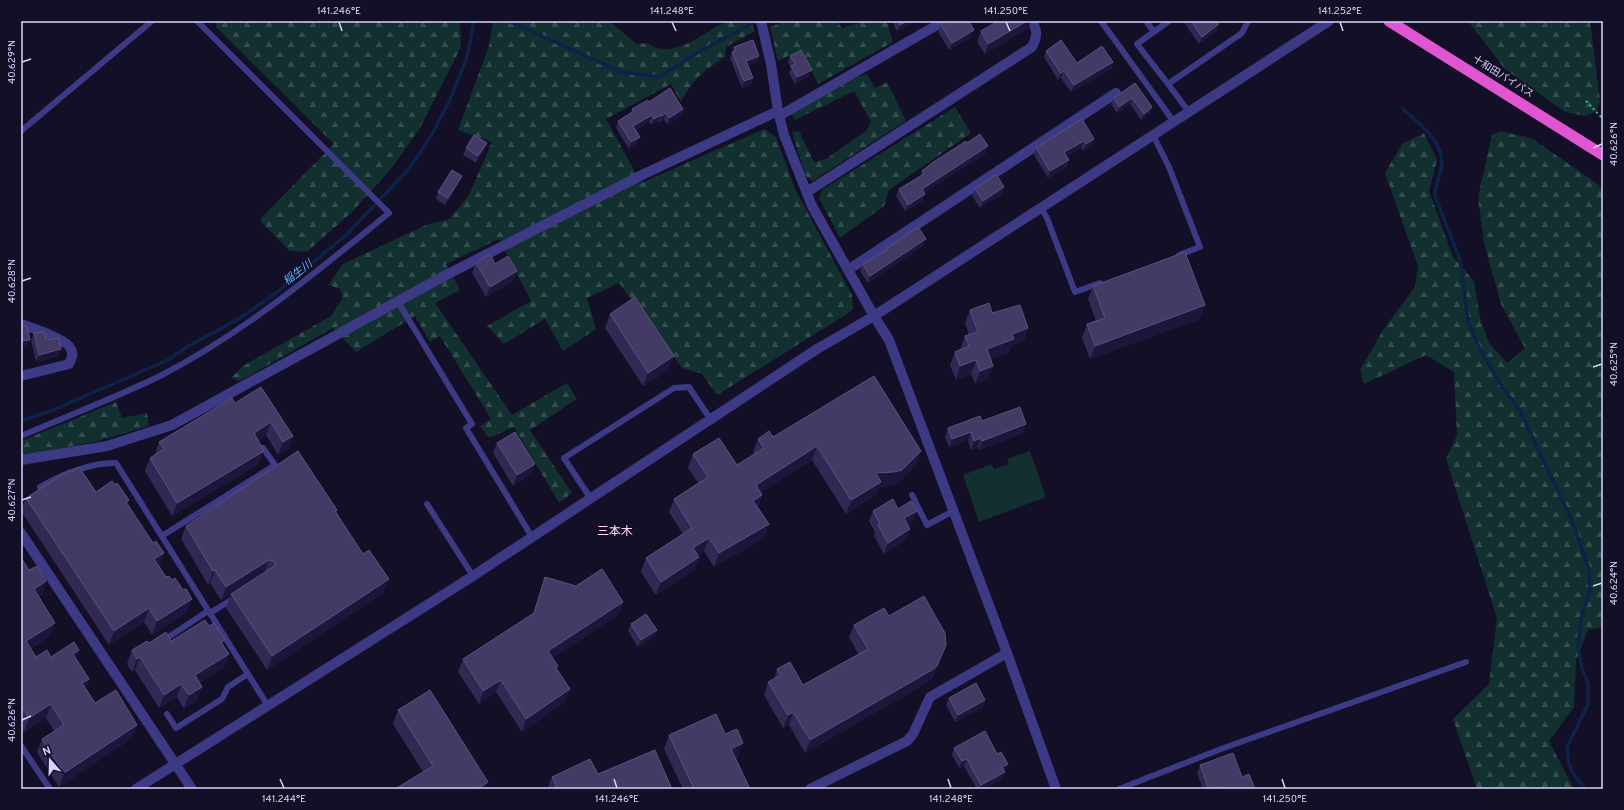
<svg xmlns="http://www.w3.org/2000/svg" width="1624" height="810" font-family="Overpass,'Noto Sans JP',sans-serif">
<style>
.green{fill:#12302f}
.forest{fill:url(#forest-firs)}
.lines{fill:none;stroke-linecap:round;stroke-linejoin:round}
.stream{stroke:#0c2248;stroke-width:3.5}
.path{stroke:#2fb8b0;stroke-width:2;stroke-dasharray:2 3;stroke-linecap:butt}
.service{stroke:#3d3a85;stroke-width:6}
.minor{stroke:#3d3a85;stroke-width:10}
.tertiary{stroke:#3d3a85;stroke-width:10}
.trunk{stroke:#e055d1;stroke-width:11}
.wall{fill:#312854}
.shaded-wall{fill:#1d163a}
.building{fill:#433a66;stroke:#5a527e}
.ticks{fill:none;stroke:#d9d4ff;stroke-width:1.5}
.labels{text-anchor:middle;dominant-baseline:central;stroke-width:3;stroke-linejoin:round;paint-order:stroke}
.street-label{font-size:10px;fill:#d9d4ff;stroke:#130f26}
.water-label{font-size:11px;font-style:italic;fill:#62b6ff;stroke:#130f26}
.quarter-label{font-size:12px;fill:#ffd6f0;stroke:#130f26}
.neatline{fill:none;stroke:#d9d4ff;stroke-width:1.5}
.ticks-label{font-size:10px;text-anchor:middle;fill:#d9d4ff}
</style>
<defs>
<pattern id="forest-firs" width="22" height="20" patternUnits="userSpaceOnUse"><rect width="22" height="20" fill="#12302f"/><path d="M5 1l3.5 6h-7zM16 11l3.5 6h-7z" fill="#344d4e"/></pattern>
</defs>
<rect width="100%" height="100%" fill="#130f26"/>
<path class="green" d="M1030 451 1046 497 979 522 963 475 992 464 994 469 1009 464 1007 459Z"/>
<path class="forest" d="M216 21H460L461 47 420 128 391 169 353 211 307 252 290 251 262 223 261 218 334 144 216 27Z
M493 21H609L637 44 647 43C675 63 703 30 729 21 736 19 745 21 751 21L755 31 726 47 725 57C703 71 693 79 681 102L671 84 606 119 641 183 764 129 776 137 795 189 852 295 853 310 717 395 702 374 682 368 619 283 587 298 596 329 563 351 545 319 504 344 487 326 531 301 499 239 446 264 460 290 435 303 512 415 567 383 577 399 530 430 572 493 559 503 514 427 489 438 480 426 491 419 440 336 430 342 415 316 356 352 333 328 240 381 231 378 243 366 331 316 343 298 340 289 328 285 343 264 426 225 450 219 469 195 492 142 458 130 489 46Z
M787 21H837L842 28C857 23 871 19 887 22L893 42 818 84 801 50 778 61 770 27Z
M1468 21H1590L1600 101 1597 111 1586 116 1565 112 1505 69Z
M867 74 875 88 887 82 906 121 812 181 805 175 792 132 799 131 814 162 826 159 867 130 871 122 854 91 795 120 791 113 859 76Z
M955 107 971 133 889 190 884 206 840 238 819 198 822 190Z
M1501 131 1533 139 1603 188V627L1588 630 1576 660 1574 707 1549 741 1574 789H1477L1453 719 1489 684 1497 618 1446 459 1457 435 1454 372 1426 355 1364 384 1360 370 1383 330 1415 287 1418 266 1385 173 1402 144 1424 133 1437 160 1429 191 1453 257 1474 281 1480 318 1489 343 1507 363 1525 348 1501 304 1484 243 1478 197 1492 135Z
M116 402 122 418 147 413 149 426 98 441 21 456V441Z"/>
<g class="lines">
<path class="stream" d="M509 21 621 72 660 77 697 53 757 21
M1403 109C1418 123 1439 137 1442 160 1443 170 1435 184 1435 196L1460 260 1468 321 1479 348 1503 388 1520 411 1572 521 1589 569 1590 591 1581 618 1578 646 1582 668 1588 684V704L1567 747 1569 764 1575 777 1586 789
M21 421 53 410 168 360 187 347 240 318 276 293 345 236 409 169 431 136 449 102 467 57 474 21"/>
<path class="path" d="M1586 101 1603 119"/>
<path class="service" d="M1101 21 1174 122
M1146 21 1154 32
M1168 84 1137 44 1169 21
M1189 112 1168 84 1242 33 1248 21
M21 131 152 21
M1153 135 1169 167 1200 247 1179 255
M1041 208 1047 218 1075 292 1100 283
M398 302 472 424 466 428 532 537
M21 436C67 416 115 398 160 376 244 333 316 272 389 213L197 21
M40 487C61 475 92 462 116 463L268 706
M912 495 927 525 953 511
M591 499 564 458 674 388 689 387 711 420
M427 504 473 576
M162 536 275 465 263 448
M210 613 236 597
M164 640 208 611
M167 714 176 728 222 699 228 687 248 674
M21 746 50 789
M1119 789 1221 749 1466 662"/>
<path class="minor" d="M761 21 771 64 778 111 784 135 812 206 874 316
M779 116 944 21
M807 192 1032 47C1037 37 1038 31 1032 21
M848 270 1116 93
M21 324C32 328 67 339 71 349 74 355 71 359 69 364L21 376
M21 460 107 446 172 425 446 275 644 174 778 111
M21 533 192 789
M810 789 907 741 913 734 930 697 1007 653"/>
<path class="tertiary" d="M874 316 889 340 1007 653 1056 789
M136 789 473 576 817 349 874 316 1329 21"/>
<path class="trunk" d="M1389 21 1603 155"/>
</g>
<path class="wall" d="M892 21H916L897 31Z
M998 21H1031L1028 28 985 54 977 42 981 31Z
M1183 21H1217V31L1199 44Z
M941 25 974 30 971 37 949 50 938 32Z
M734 47 759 56 757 62 748 65 751 84 742 88 730 58Z
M1046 51 1077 63 1113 62 1111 69 1071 92 1061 78 1058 80 1044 57Z
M790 56 809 76 795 84 789 73 791 68 788 63Z
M1135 83 1152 107 1150 113 1141 120 1130 104 1117 113 1111 104 1114 98Z
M649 102 683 109 681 116 667 124 664 120 659 123 658 121 652 125 649 122 636 130 640 137 637 143 629 149 616 128 618 121 631 113 632 109Z
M1094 139 1091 146 1083 151 1081 148 1067 156V167L1048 178 1034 155 1036 148Z
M967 143 986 153 924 193 923 201 905 211 896 196 899 189 920 177 922 171Z
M466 148 484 150 476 163 463 155Z
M462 176 459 183 445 205 436 199 438 192Z
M1004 187 1002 194 980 208 972 196 975 189Z
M923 246 868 283 860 271 863 264 885 251 886 249Z
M476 263 495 264 517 271 513 281 486 297 472 273Z
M1093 286 1205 305 1200 319 1090 359 1082 338 1087 324 1096 321 1088 299Z
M970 310 992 313 1028 328 1024 341 1011 346 1009 352 990 359 993 366 988 379 975 384 971 374 956 380 950 365 955 352 960 349 965 336 969 335 965 323Z
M610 314 669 370 643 386 605 328Z
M34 333 46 340 59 356 36 362 31 340Z
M261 387 293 436 288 449 278 455 266 435 258 441 259 464 172 516 145 471 150 458 155 455 159 442 235 403Z
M982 421 1023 433 979 450 978 447 971 450 968 440 949 447 945 437 948 428Z
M773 437 916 465 897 484 889 486 879 487 876 495 846 514 812 460 761 492 762 495 758 507 769 524 764 538 714 567 704 551 698 555 699 557 694 570 656 595 641 572 646 558 683 534 669 512 674 499 698 483 688 468 693 454 737 465 754 454 753 452 758 439Z
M497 443 535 464 531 474 513 486 493 453Z
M71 472 96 492 115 485 129 500 127 504 153 543 164 553 159 566 187 612 152 635 144 622 109 645 21 511 26 498Z
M898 509 917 511 913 521 908 524 907 539 884 554 874 536 875 532 869 521 873 511Z
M337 510 336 513 384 592 267 670 226 608 231 594 264 573 221 600 210 583 208 585 181 539 186 526Z
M21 558 29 570 46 581 42 594 38 596 50 636 30 649 36 657H51L79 650 76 659 89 679 86 688 95 703 132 738 59 787 37 752 42 739 54 731 46 718 24 732 21 727Z
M545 577 623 602 618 615 552 658 557 669 565 702 522 732 496 692 479 704 458 672 463 659 533 614Z
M889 616 941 658 932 679 927 683 805 753 789 725 783 728 764 695 768 682 774 679 777 669 803 685 858 654 849 637 854 625Z
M631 624 657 630 654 637 638 647 628 631Z
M209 626 223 645 229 654 224 667 199 683 202 687 197 700 184 709 177 697 159 708 135 670 132 672 127 664 132 650 149 643 171 641Z
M949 698 985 700 983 707 955 722 946 705Z
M398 710 485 789 423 772 393 724Z
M725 734 738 757 736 758 750 789H683L664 749 669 735Z
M954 748 1008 764 1005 771V772L1002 779 984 789H977L964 766 959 768 952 755Z
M1200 765 1242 777 1255 789H1203L1197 773Z
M598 774 672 789H547L552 777Z"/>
<path class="shaded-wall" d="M907 21H916L897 31 900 25Z
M1027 21H1031L1028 28 985 54 988 44Z
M1219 24 1217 31 1199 44 1202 37Z
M974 30 971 37 949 50 952 43Z
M759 56 757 62 744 67 746 61Z
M1113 62 1111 69 1071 92 1074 85Z
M812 70 809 76 795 84 797 77Z
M1064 71 1061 78 1058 80 1061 73Z
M753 78 751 84 742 88 744 81Z
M1132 98 1130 104 1117 113 1119 107Z
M1152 107 1150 113 1141 120 1144 114Z
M683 109 681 116 667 124 669 118Z
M666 113 664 120 659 123 662 116Z
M652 115 649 122 631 133 633 126Z
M661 115 658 121 652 125 654 119Z
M640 137 637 143 629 149 631 142Z
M1094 139 1091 146 1083 151 1086 144Z
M1084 141 1081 148 1062 159 1064 152Z
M487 143 484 150 476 163 478 156Z
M988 146 986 153 920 196 922 189Z
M1069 160 1067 167 1048 178 1050 171Z
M462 176 459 183 445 205 448 198Z
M1004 187 1002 194 980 208 983 201Z
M925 194 923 201 905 211 908 205Z
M926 239 923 246 868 283 870 276Z
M517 271 513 281 486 297 490 287Z
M1205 305 1200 319 1090 359 1095 346Z
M1028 328 1024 341 1011 346 1009 352 982 362 987 349 1012 334Z
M30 340 27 346 21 347V341Z
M61 349 59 356 36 362 39 355Z
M674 356 669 370 643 386 648 373Z
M976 360 971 374 956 380 960 366Z
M993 366 988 379 975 384 980 371Z
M271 422 266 435 249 446 254 433Z
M1026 424 1023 433 979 450 982 441Z
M971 432 968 440 949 447 952 439Z
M293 436 288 449 278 455 283 442Z
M981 438 978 447 971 450 974 441Z
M817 446 812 460 751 499 756 485Z
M264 451 259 464 172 516 177 503Z
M921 451 916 465 897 484 889 486 879 487 876 495 846 514 851 500 876 473Z
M535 464 531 474 513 486 517 475Z
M762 495 757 508 753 501Z
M917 511 913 521 901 529 904 518Z
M769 524 764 538 714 567 719 553Z
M910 529 907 539 884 554 888 543Z
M709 538 704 551 688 561 693 548Z
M164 553 159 566 154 559Z
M699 557 694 570 656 595 661 582Z
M269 560 264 573 221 600 226 587Z
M215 570 210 583 208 585 213 571Z
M389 579 384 592 267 670 272 656Z
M46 581 42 594 29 602 34 589Z
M192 599 187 612 152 635 157 621Z
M623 602 618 615 543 664 548 651Z
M149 608 144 622 109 645 114 631Z
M55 623 50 636 21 654 26 641Z
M657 630 654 637 638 647 641 640Z
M225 640 220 653 221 642Z
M946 645 941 658 932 679 927 683 805 753 810 740Z
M79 650 75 664 73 654Z
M229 654 224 667 190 689 195 675Z
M140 657 135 670 132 672 137 659Z
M89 679 84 693 82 683Z
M501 680 496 692 479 704 483 691Z
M181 684 177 697 159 708 164 695Z
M202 687 197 700 184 709 189 695Z
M570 689 565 702 522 732 526 719Z
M985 700 983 707 955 722 958 715Z
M51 704 46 718 24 732 29 718Z
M793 712 789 725 783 728 788 715Z
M137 725 132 738 59 787 64 773Z
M743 743 738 757 726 762 731 749Z
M967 759 964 766 959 768 962 761Z
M1008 764 1005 771 1000 774 1002 767Z
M1005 772 1002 779 984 789H980L981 785Z
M488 782 485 789H477Z
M1219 786 1218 789H1212Z"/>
<path class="building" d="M898 21H907L900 25Z
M947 21H969L974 30 952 43 941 25Z
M998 21H1027L988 44 981 31Z
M1191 21H1217L1219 24 1202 37Z
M753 40 759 56 746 61 753 78 744 81 732 52 736 51 734 47Z
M1061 40 1077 63 1102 46 1113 62 1074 85 1064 71 1061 73 1046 51Z
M801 50 812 70 797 77 791 66 795 64 790 56Z
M1135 83 1152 107 1144 114 1132 98 1119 107 1114 98Z
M670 88 683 109 669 118 666 113 662 116 661 115 654 119 652 115 633 126 640 137 631 142 618 121 634 111 632 109 648 100 649 102Z
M1082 119 1094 139 1086 144 1084 141 1064 152 1069 160 1050 171 1036 148Z
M980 134 988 146 922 189 925 194 908 205 899 189 924 174 922 171 932 163 966 141 967 143Z
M474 135 487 143 478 156 466 148Z
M452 170 462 176 448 198 438 192Z
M996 174 1004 187 983 201 975 189Z
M918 227 926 239 870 276 863 264 887 250 886 249Z
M1185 252 1205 305 1095 346 1087 324 1105 318 1093 286Z
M490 254 495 264 508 256 517 271 490 287 476 263Z
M635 297 674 356 648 373 610 314Z
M989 303 992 313 1020 305 1028 328 1012 334 1014 339 987 349 993 366 980 371 976 360 960 366 955 352 969 346 965 336 978 332 970 310Z
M21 326H27L30 340 21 341Z
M44 332 46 340 59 338 61 349 39 355 34 333Z
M874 376 921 451 902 470 894 472 876 473 881 482 851 500 817 446 756 485 762 495 753 501 769 524 719 553 709 538 693 548 699 557 661 582 646 558 692 528 674 499 708 477 693 454 719 438 737 465 764 448 758 439 769 431 773 437Z
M261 387 293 436 283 442 271 422 254 433 264 451 177 503 150 458 164 449 159 442 232 398 235 403Z
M1020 407 1026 424 982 441 981 438 974 441 971 432 952 439 948 428 980 416 982 421Z
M515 432 535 464 517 475 497 443Z
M298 451 337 510 335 511 363 554 369 550 389 579 272 656 231 594 273 567 275 564 274 561 269 560 226 587 215 570 213 571 186 526Z
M79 467 96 492 112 481 115 485 117 483 129 500 126 502 153 543 156 541 164 553 154 559 166 577 169 576 172 580 175 578 183 590 186 589 192 599 157 621 149 608 114 631 26 498 69 470 71 472Z
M893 499 898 509 911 501 917 511 904 518 910 529 888 543 878 525 880 524 873 511Z
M21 558 29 570 37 566 46 581 34 589 55 623 26 641 36 657 47 650 51 657 74 642 79 650 73 654 89 679 82 683 95 703 116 690 137 725 64 773 42 739 64 725 51 704 29 718 21 706Z
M602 569 623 602 548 651 558 666 556 668 570 689 526 719 501 680 483 691 463 659 534 613 545 577 576 586Z
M924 596 945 633 946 645 937 666 932 670 810 740 793 712 788 715 768 682 781 675 777 669 790 662 803 685 868 649 854 625 884 608 889 616Z
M646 614 657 630 641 640 631 624Z
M205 620 209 626 214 623 225 640 221 642 229 654 195 675 202 687 189 695 181 684 164 695 140 657 137 659 132 650 147 641 149 643 166 632 171 641Z
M976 683 985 700 958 715 949 698Z
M430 690 488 782 477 789H395L433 766 398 710Z
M716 714 725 734 737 729 743 743 731 749 750 789H694L669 735Z
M985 731 997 754 1001 752 1008 764 1002 767 1005 772 981 785 967 759 962 761 954 748Z
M655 750 672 789H557L552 777 590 759 598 774Z
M1233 753 1242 777 1249 774 1255 789H1220L1219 786 1212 789H1209L1200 765Z"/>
<path class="ticks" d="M339 22 342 31M672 22 676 31M1006 22 1010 31M1340 22 1343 31M22 62 31 59M1593 148 1602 144M22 281 31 278M1593 367 1602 364M22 500 31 497M1593 586 1602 583M22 720 31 716M280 779 284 788M614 779 617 788M948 779 951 788M1282 779 1285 788"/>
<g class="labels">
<g class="street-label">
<text transform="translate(1503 77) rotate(32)">十和田バイパス</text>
</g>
<g class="water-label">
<text transform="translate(298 273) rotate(-38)">稲生川</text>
</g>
<g class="quarter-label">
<text x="615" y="532">三本木</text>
</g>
</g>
<rect width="1624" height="810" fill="none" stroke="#130f26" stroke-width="44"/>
<g transform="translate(50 760) rotate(340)" stroke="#130f26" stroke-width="3" paint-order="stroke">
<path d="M0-3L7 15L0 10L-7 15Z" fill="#d9d4ff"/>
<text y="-6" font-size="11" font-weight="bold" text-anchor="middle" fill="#d9d4ff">N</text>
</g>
<rect x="22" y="22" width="1580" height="766" class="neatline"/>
<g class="ticks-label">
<text x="339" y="14">141.246°E</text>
<text x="672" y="14">141.248°E</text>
<text x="1006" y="14">141.250°E</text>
<text x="1340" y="14">141.252°E</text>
<text transform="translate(11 62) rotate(-90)" y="4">40.629°N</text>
<text transform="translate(1613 144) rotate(-90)" y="4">40.626°N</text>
<text transform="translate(11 281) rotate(-90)" y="4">40.628°N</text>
<text transform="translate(1613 364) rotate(-90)" y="4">40.625°N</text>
<text transform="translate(11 500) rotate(-90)" y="4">40.627°N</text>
<text transform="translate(1613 583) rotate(-90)" y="4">40.624°N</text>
<text transform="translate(11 720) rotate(-90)" y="4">40.626°N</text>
<text x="284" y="802">141.244°E</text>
<text x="617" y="802">141.246°E</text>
<text x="951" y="802">141.248°E</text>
<text x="1285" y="802">141.250°E</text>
</g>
</svg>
